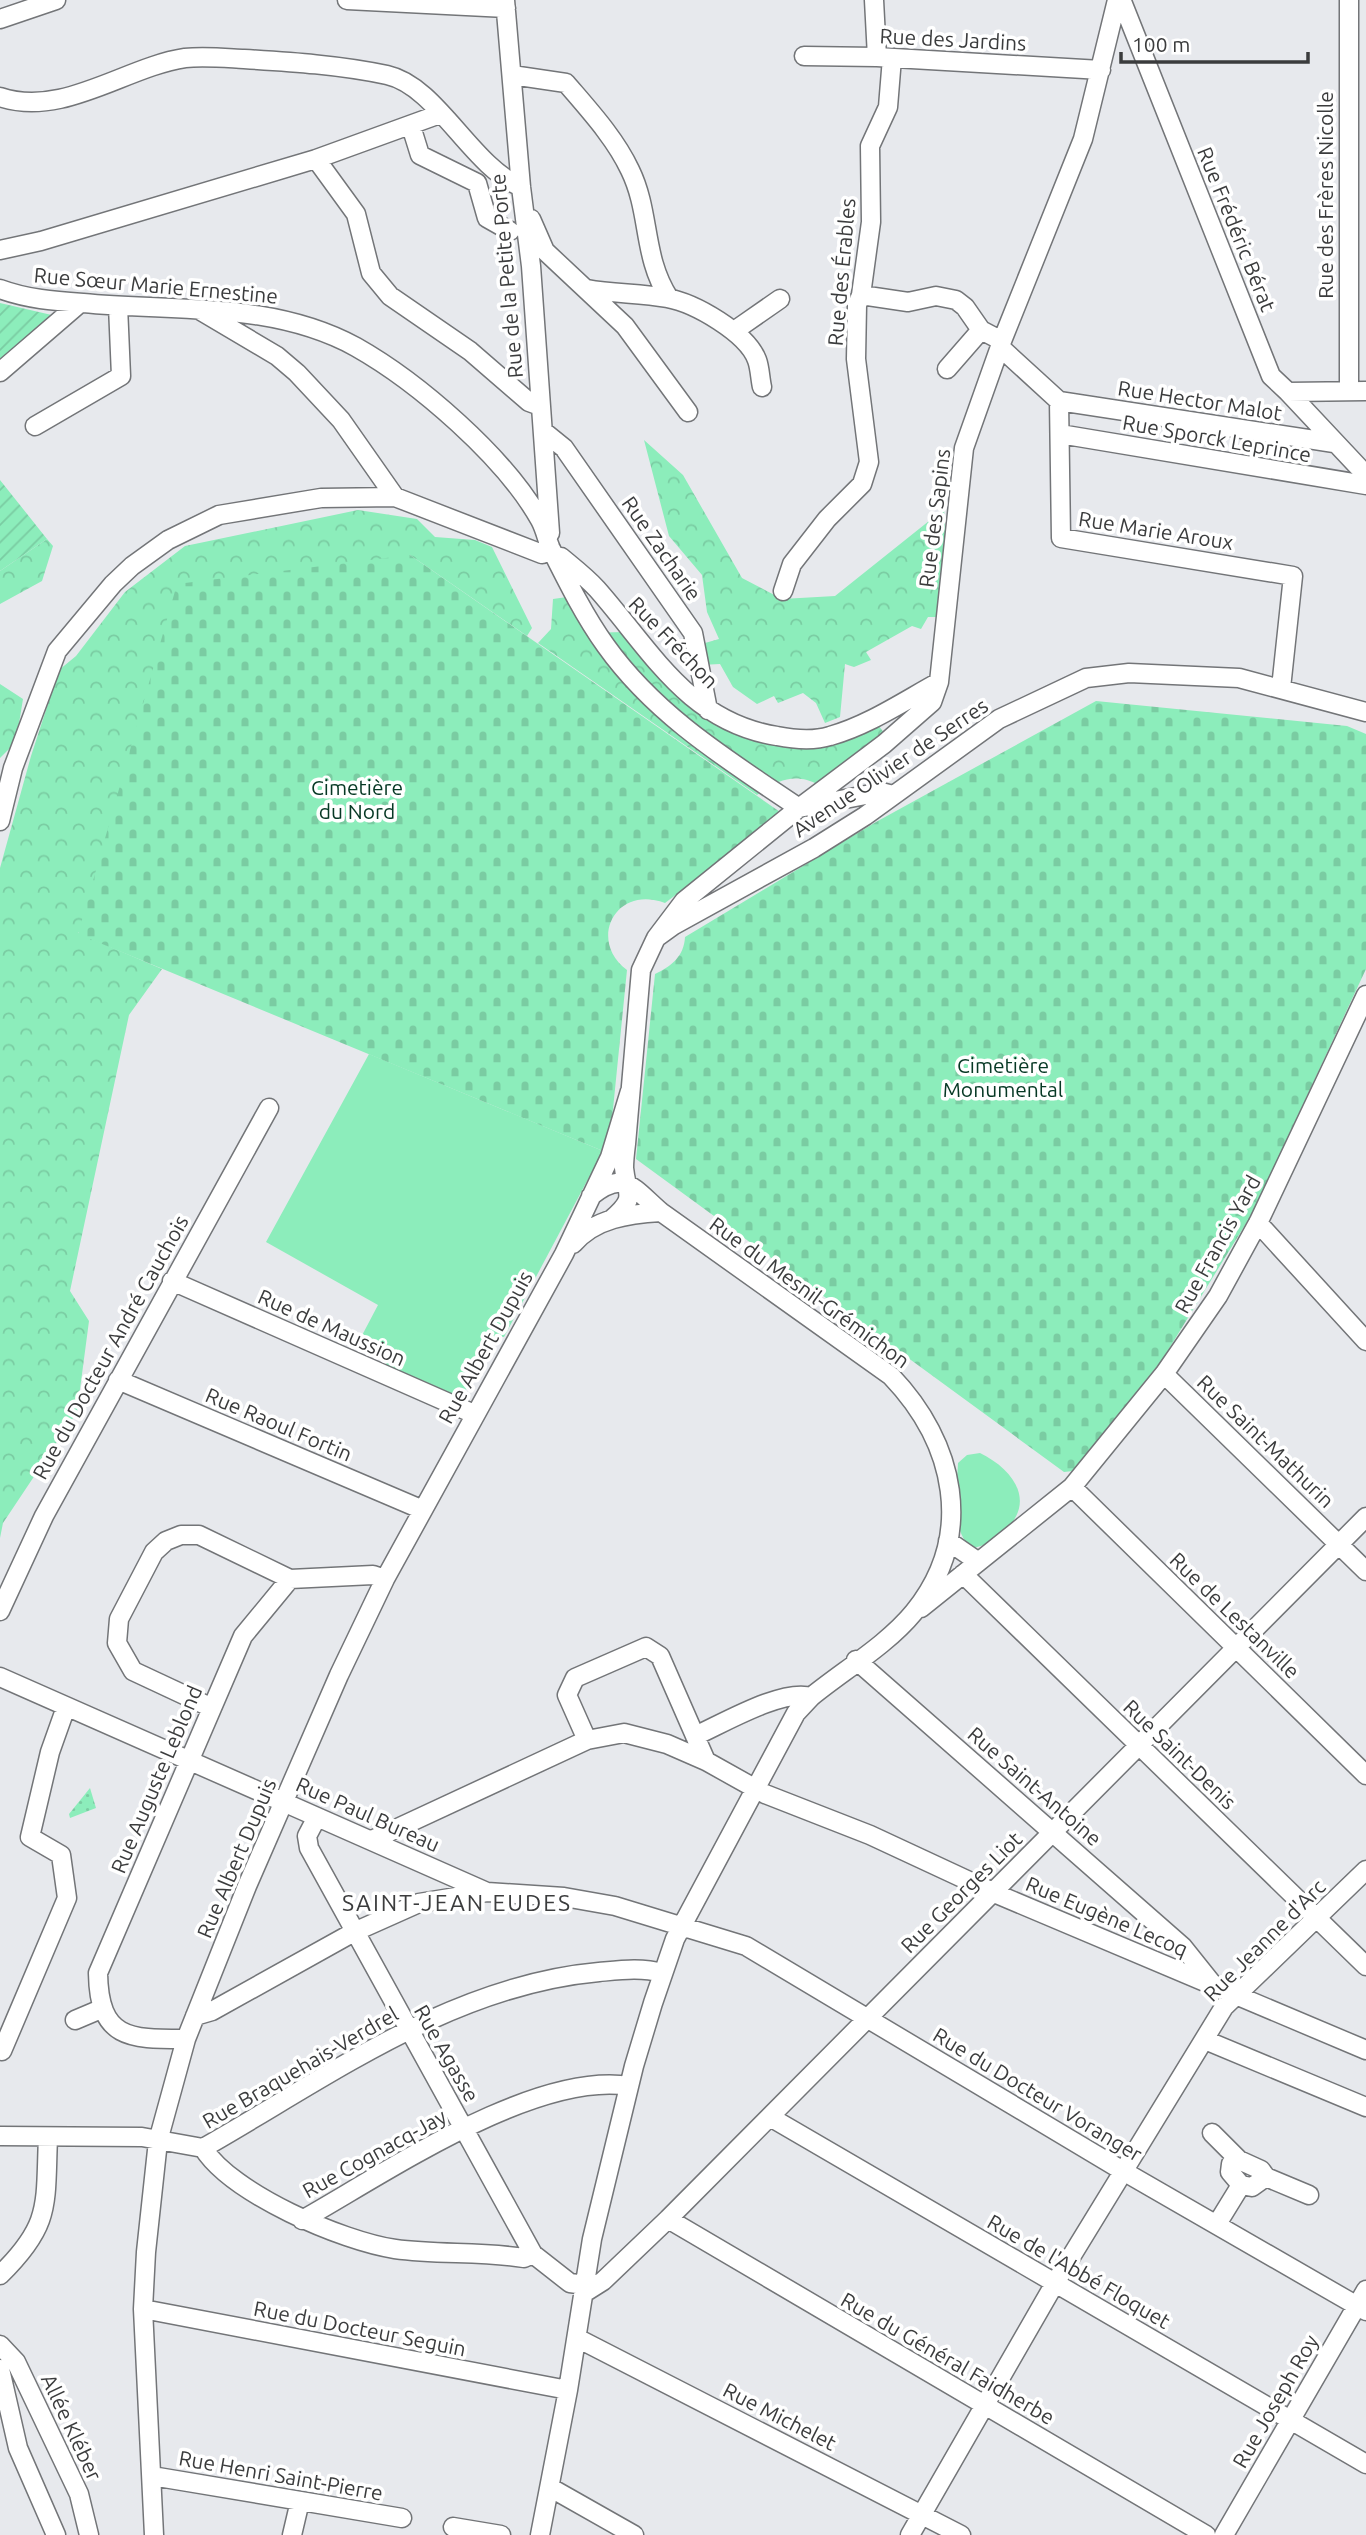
<svg xmlns="http://www.w3.org/2000/svg" width="1366" height="2535" font-family="Ubuntu,sans-serif">
<style>
.grass{fill:#8cedbb}
.forest{fill:url(#forest-crowns)}
.cemetery{fill:url(#cemetery-stones)}
.park{fill:url(#park-dots)}
.garden{fill:url(#garden-furrows)}
.lines{fill:none;stroke-linecap:round;stroke-linejoin:round}
.minor-casing{stroke:#737578;stroke-width:21}
.minor{stroke:#fff;stroke-width:18}
.labels{text-anchor:middle;dominant-baseline:central;stroke-width:7;stroke-linejoin:round;paint-order:stroke}
.street-label{font-size:21px;fill:#3b3c3d;stroke:#fff}
.park-label{font-size:21px;fill:#063824;stroke:#fff}
.neighbourhood-label{font-size:23px;letter-spacing:2px;fill:#3b3c3d;stroke:#fff}
</style>
<defs>
<pattern id="forest-crowns" width="20" height="18" patternUnits="userSpaceOnUse" patternTransform="scale(1.75)"><rect width="20" height="18" fill="#8cedbb"/><path d="M2 6a3 3 0 1 1 6 0M12 15a3 3 0 1 1 6 0" fill="none" stroke="#7acca2"/></pattern>
<pattern id="cemetery-stones" width="16" height="16" patternUnits="userSpaceOnUse" patternTransform="scale(1.75)"><rect width="16" height="16" fill="#8cedbb"/><path d="M2 7V4a2 2 0 0 1 4 0v3zM10 15v-3a2 2 0 0 1 4 0v3z" fill="#7acca2"/></pattern>
<pattern id="park-dots" width="8" height="8" patternUnits="userSpaceOnUse" patternTransform="scale(1.75)"><rect width="8" height="8" fill="#8cedbb"/><path d="M2 2h.1M6 6h.1" fill="none" stroke="#7acca2" stroke-width="1.8" stroke-linecap="round"/></pattern>
<pattern id="garden-furrows" width="10" height="10" patternUnits="userSpaceOnUse" patternTransform="scale(1.75)"><rect width="10" height="10" fill="#8cedbb"/><path d="M-1 1l2-2M0 10L10 0M9 11l2-2" fill="none" stroke="#7acca2"/></pattern>
</defs>
<rect width="100%" height="100%" fill="#e7e9ed"/>
<path class="grass" d="M369 1054 603 1151 504 1337H495L461 1399 385 1366 388 1356 358 1343 378 1305 266 1242Z
M980 1453C1015 1470 1038 1504 1001 1534 991 1542 985 1546 972 1548 950 1532 957 1488 958 1463L967 1455Z"/>
<path class="forest" d="M644 440 683 475 742 578 782 599 835 596 944 509 947 561 937 617H928L921 629 912 626 866 652 871 660 854 667 845 664 840 717 825 723 816 703 803 693 778 703 774 696 757 704 733 687 720 664 701 665 698 645 719 639 707 612 702 575 669 536Z
M358 510 417 519 435 537 475 540 492 547 532 628 527 636 410 555 78 933 162 969 129 1015 70 1291 89 1321 77 1412 3 1523 0 1538V868L31 756 59 670 76 656 125 592 185 546Z
M47 539 53 546 42 581 0 604V571Z
M567 597 590 633 622 632 688 704 826 743 879 726 887 737 819 785C795 772 777 780 757 795L538 643 551 629 553 599Z
M0 684 23 699 16 742 0 758Z"/>
<path class="cemetery" d="M410 555 783 814 665 903C616 884 587 940 627 970L611 1129 603 1151 78 934 177 584Z
M1096 701 1347 726 1366 734V969L1253 1212 1162 1360 1073 1471 1064 1472 636 1159 655 974C672 966 684 956 685 937L876 822Z"/>
<path class="park" d="M90 1788 96 1808 70 1818 69 1814Z"/>
<path class="garden" d="M0 303 56 316 0 367Z
M0 480 47 539 0 571Z"/>
<g class="lines">
<g class="minor-casing">
<path id="minor" d="M347 0 506 8
M505 0 521 187 531 266 550 533
M874 0 877 57
M1123 4 1271 376 1288 392 1366 391
M0 19 56 0
M804 56 877 57 1101 70
M512 75 566 83C589 110 615 138 630 170 651 213 642 256 669 298
M0 97C63 118 125 67 185 58 204 56 225 58 244 59 292 62 340 65 387 75 437 86 471 166 521 187
M411 126 420 155 477 183 487 218 510 231
M316 159 440 114
M531 219 545 251 625 326 688 412
M0 250 41 241 316 159 356 214 371 273 390 296 470 351 529 402 540 406
M0 289C27 299 54 301 83 303 175 312 272 301 356 347 418 382 505 457 540 520 545 529 547 540 551 549 567 581 585 617 606 646 656 716 728 760 799 808L881 792 893 795
M587 289C613 294 640 293 667 298 695 303 747 333 757 360 760 368 760 378 762 387
M861 295 908 302 936 296 956 300 965 307 981 330 1002 341
M201 311 277 356 297 373 341 420 395 497 542 554 550 547
M734 331 780 299
M1000 347 1059 401 1061 538 1293 576 1281 688
M947 369 981 330
M0 372 80 303
M1349 391V0
M1288 392 1366 475
M1059 401 1334 443
M35 426 121 376 118 306
M543 431 564 448 693 633 708 710
M1060 434 1366 485
M561 557C573 567 586 577 597 589 651 650 688 722 777 736 792 739 814 741 830 736 869 725 904 701 939 682
M783 591 792 564 827 519 862 484 869 462 856 359 857 305 861 295 871 222 870 146 888 107 892 58
M0 821 13 768 57 651 113 584 132 566 168 540 219 515 321 498 395 497
M656 938 684 901 799 808 884 744 932 702 939 682 964 448 1002 341 1083 139 1117 0
M612 1219C637 1197 627 1196 624 1168 624 1160 625 1152 626 1144L641 970 656 938 674 925 814 848 865 816 999 719 1086 678 1129 673 1239 678 1366 712
M1258 1223 1366 1341
M573 1244C595 1218 629 1214 661 1212
M172 1281 474 1414
M1164 1374 1366 1571
M118 1380 423 1510
M1072 1487 1366 1775
M948 1541 977 1561
M963 1574 1366 1966
M921 1608 1072 1487 1164 1374 1218 1296 1259 1221 1366 995
M0 1611 44 1516 269 1108
M856 1660 1183 1947 1211 1982
M0 1677 487 1892
M210 1707 133 1671 117 1643 119 1619 154 1552 166 1541 181 1535H199L290 1579
M695 1736C722 1724 783 1688 811 1697
M587 1740 567 1695 575 1678 646 1647 660 1656 706 1761
M317 1817 307 1836 309 1848 533 2254 570 2283 585 2285
M372 1840 587 1740 624 1733 667 1744 706 1761 765 1794 870 1835 999 1895 1366 2050
M195 2016 212 2011 354 1932 419 1903 487 1892 564 1897 615 1906 746 1946 1123 2171 1366 2311
M75 2020 101 2009
M186 2039C130 2039 99 2040 98 1973L243 1636 290 1579 373 1575 385 1579
M1205 2040 1366 2107
M2 2051 67 1898 61 1855 30 1837 50 1752 66 1707
M770 2117 1366 2464
M1212 2133 1239 2160
M0 2136 142 2137 203 2148C232 2194 342 2241 395 2249 438 2255 481 2251 524 2258L533 2254
M203 2148C328 2077 452 1985 599 1972 620 1970 642 1967 662 1973
M1266 2177 1309 2195
M668 2219 1206 2535
M302 2220C384 2174 534 2071 629 2086
M1217 2224 1241 2185 1230 2172 1231 2164 1239 2160 1261 2170 1266 2177 1252 2187 1241 2185
M0 2275C52 2224 45 2205 48 2137
M584 2293 603 2281 668 2219 1366 1517
M143 2309 568 2390
M577 2338 961 2535
M0 2345 16 2362 79 2494 89 2535
M0 2369 18 2448 56 2535
M152 2476 402 2518
M551 2488 634 2535
M453 2527 501 2535
M154 2535 143 2309 146 2252 158 2141 186 2039 247 1886 339 1675 385 1579 564 1254 610 1157 630 1091
M292 2535 300 2501
M540 2535 568 2390 592 2239 634 2066 653 2003 675 1939 796 1713 811 1697C844 1670 887 1645 914 1612 976 1535 955 1443 891 1376L661 1212C633 1188 625 1169 591 1196
M910 2535 1055 2283 1224 2007 1366 1870
M1224 2535 1366 2290"/>
</g>
<use href="#minor" class="minor"/>
</g>
<g class="labels">
<g class="street-label">
<text transform="translate(953 39) rotate(3)">Rue des Jardins</text>
<text transform="translate(1325 195) rotate(-90)">Rue des Frères Nicolle</text>
<text transform="translate(1237 229) rotate(68)">Rue Frédéric Bérat</text>
<text transform="translate(841 272) rotate(-85)">Rue des Érables</text>
<text transform="translate(506 276) rotate(-95)">Rue de la Petite Porte</text>
<text transform="translate(156 285) rotate(5)">Rue Sœur Marie Ernestine</text>
<text transform="translate(1200 400) rotate(9)">Rue Hector Malot</text>
<text transform="translate(1217 438) rotate(10)">Rue Sporck Leprince</text>
<text transform="translate(934 518) rotate(-83)">Rue des Sapins</text>
<text transform="translate(1156 530) rotate(9)">Rue Marie Aroux</text>
<text transform="translate(662 548) rotate(55)">Rue Zacharie</text>
<text transform="translate(674 642) rotate(46)">Rue Fréchon</text>
<text transform="translate(890 767) rotate(-34)">Avenue Olivier de Serres</text>
<text transform="translate(1217 1244) rotate(-61)">Rue Francis Yard</text>
<text transform="translate(810 1292) rotate(36)">Rue du Mesnil-Grémichon</text>
<text transform="translate(332 1327) rotate(24)">Rue de Maussion</text>
<text transform="translate(110 1347) rotate(-61)">Rue du Docteur André Cauchois</text>
<text transform="translate(485 1347) rotate(-61)">Rue Albert Dupuis</text>
<text transform="translate(279 1424) rotate(23)">Rue Raoul Fortin</text>
<text transform="translate(1266 1441) rotate(44)">Rue Saint-Mathurin</text>
<text transform="translate(1235 1615) rotate(44)">Rue de Lestanville</text>
<text transform="translate(1180 1754) rotate(44)">Rue Saint-Denis</text>
<text transform="translate(156 1779) rotate(-67)">Rue Auguste Leblond</text>
<text transform="translate(1035 1786) rotate(41)">Rue Saint-Antoine</text>
<text transform="translate(368 1814) rotate(24)">Rue Paul Bureau</text>
<text transform="translate(236 1858) rotate(-67)">Rue Albert Dupuis</text>
<text transform="translate(961 1892) rotate(-45)">Rue Georges Liot</text>
<text transform="translate(1107 1916) rotate(23)">Rue Eugène Lecoq</text>
<text transform="translate(1264 1940) rotate(-45)">Rue Jeanne d'Arc</text>
<text transform="translate(447 2053) rotate(60)">Rue Agasse</text>
<text transform="translate(300 2067) rotate(-30)">Rue Braquehais-Verdrel</text>
<text transform="translate(1038 2094) rotate(31)">Rue du Docteur Voranger</text>
<text transform="translate(374 2153) rotate(-29)">Rue Cognacq-Jay</text>
<text transform="translate(1079 2271) rotate(30)">Rue de l'Abbé Floquet</text>
<text transform="translate(360 2328) rotate(11)">Rue du Docteur Seguin</text>
<text transform="translate(948 2358) rotate(30)">Rue du Général Faidherbe</text>
<text transform="translate(1275 2401) rotate(-60)">Rue Joseph Roy</text>
<text transform="translate(780 2416) rotate(27)">Rue Michelet</text>
<text transform="translate(72 2427) rotate(65)">Allée Kléber</text>
<text transform="translate(281 2475) rotate(10)">Rue Henri Saint-Pierre</text>
</g>
<g class="park-label">
<text x="357" y="787">Cimetière<tspan x="357" dy="24">du Nord</tspan></text>
<text x="1003" y="1065">Cimetière<tspan x="1003" dy="24">Monumental</tspan></text>
</g>
<g class="neighbourhood-label">
<text x="457" y="1902">SAINT-JEAN EUDES</text>
</g>
</g>
<path d="M1121 52v10h187v-10" fill="none" stroke="#3b3c3d" stroke-width="3.5"/>
<text x="1132" y="52" font-size="21" fill="#3b3c3d" stroke="#ffffff" stroke-width="5" paint-order="stroke">100 m</text>
</svg>
